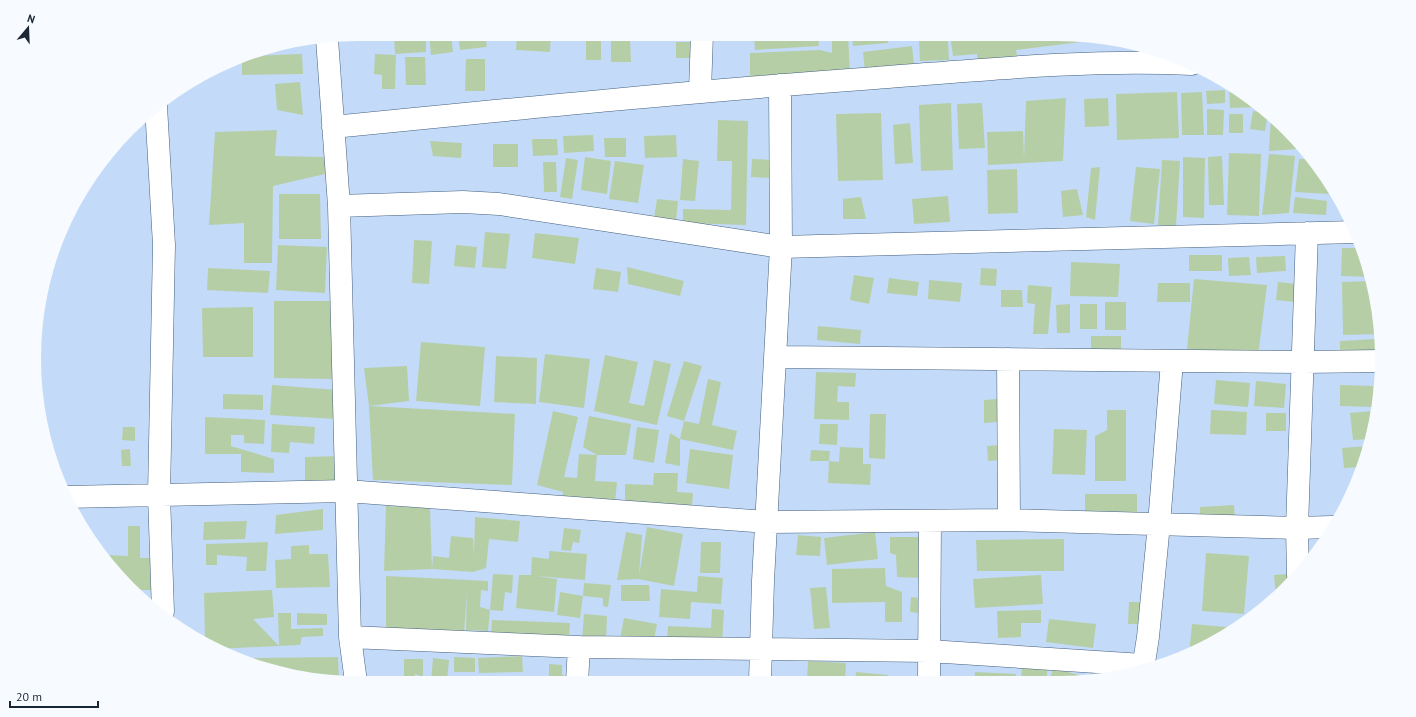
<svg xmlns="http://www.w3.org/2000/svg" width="1416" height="717" font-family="'PT Sans',sans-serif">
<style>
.building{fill:#b6cea6}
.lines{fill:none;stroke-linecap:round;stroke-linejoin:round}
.minor-casing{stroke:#445f7e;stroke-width:23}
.minor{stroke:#fff;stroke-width:22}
</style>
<rect width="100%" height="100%" fill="#c3dbf9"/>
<path class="building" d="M426 34V52L395 54 394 35Z
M429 34H451L453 52 431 55Z
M458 34H485L487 47 460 50Z
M517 34H551L550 52 516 50Z
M573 34H586V38L573 37Z
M754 34H818L819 46 755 50Z
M832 34H848L850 76 750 80V53L820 50 832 53Z
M852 34 887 35 888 43 853 46Z
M950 35H1080L1081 42 1016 50 1018 60 978 65 977 54 953 56Z
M586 38H601V60H586Z
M630 38 631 62H611V39Z
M948 40 949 60 920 61 919 41Z
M676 42H697V58H676Z
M912 46 914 65 865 71 863 52Z
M302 54 303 74 242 75V58L245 56Z
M375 54 396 55 395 89H382V75L374 74Z
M405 57H425L426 85H406Z
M466 59H485V91H465Z
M300 82 303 115 277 110 275 84Z
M1229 85 1255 101 1261 107 1230 108Z
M1225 90V103L1207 104 1206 91Z
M1177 92 1179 138 1117 140 1116 94Z
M1202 92 1204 135H1182L1181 93Z
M1066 98 1063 161 988 165 987 132 1023 131 1024 159 1026 101Z
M1108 98 1109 126 1085 127 1084 99Z
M951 103 953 170 921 171 919 105Z
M982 103 985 148 959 149 957 104Z
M1207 109 1224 110 1223 135H1207Z
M1253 111 1268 113 1265 131 1250 129Z
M881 113 883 180 838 181 836 114Z
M1229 114H1243V133H1229Z
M1271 116 1299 142 1298 149 1269 151Z
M718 120 748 121 746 225 683 223V209L731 210 732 161H717Z
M910 123 913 163 895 164 893 125Z
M277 130 275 156 325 157V174L273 186 272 263H244V223L209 225 215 132Z
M593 135 594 151 564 153 563 136Z
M676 135 677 157 645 158 644 136Z
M604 138H626V157H605Z
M532 139H557L558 155 533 156Z
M430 141 462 143 461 158 433 156Z
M493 144H518V167H493Z
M1302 145 1307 152 1310 156 1301 155Z
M1229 153 1261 154 1259 216 1227 215Z
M1269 154 1295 156 1289 213 1262 215Z
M1222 156 1224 205H1209L1208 157Z
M585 157 611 161 607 194 581 190Z
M1183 157 1205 158 1204 218 1183 217Z
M566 158 578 160 572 199 560 197Z
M683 159 699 161 695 201 680 200Z
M752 159 772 160 771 178 751 177Z
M1299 159H1312L1330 184 1329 194 1295 192Z
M1162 160 1180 161 1176 226 1158 225Z
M615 161 644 165 638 203 609 199Z
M543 162H556L557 192H544Z
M1100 167 1095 220 1086 217 1091 168Z
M1136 167 1160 169 1154 224 1130 221Z
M1017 169 1018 213 988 214 987 170Z
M1077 189 1083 215 1063 217 1061 191Z
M279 194H320L321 239H279Z
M948 196 950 222 914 224 912 199Z
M861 197 866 219H843V199Z
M1295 197 1327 201 1326 215 1293 213Z
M657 199 678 201 676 220 654 218Z
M485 232 510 234 506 269 482 267Z
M535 233 579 238 575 264 532 258Z
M414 240 432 241 429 284 412 283Z
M278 245 327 247 325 293 276 290Z
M456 245 477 247 475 268 454 266Z
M1342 248H1362L1370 277 1341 276Z
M1189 255H1222V271H1189Z
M1285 256 1286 271 1257 273 1256 257Z
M1249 257 1251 275 1229 276 1228 258Z
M1071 262 1120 264 1118 297 1070 296Z
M627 267 684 281 680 296 628 284Z
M208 268 270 271 268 293 207 290Z
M596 268 621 272 618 292 593 289Z
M981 268 997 269 996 286 980 285Z
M854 275 874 278 869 304 850 300Z
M889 278 919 282 917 296 887 293Z
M1194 279 1267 285 1258 356 1187 349Z
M929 280 962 283 960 302 928 299Z
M1371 281 1379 316 1380 334 1343 335 1342 282Z
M1278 282 1297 284 1295 302 1276 300Z
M1158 283H1190V302H1157Z
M1028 285 1052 287 1048 334H1033L1035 304 1027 303Z
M1001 290H1022L1023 307H1001Z
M274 301H332V379L274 378Z
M1105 302H1126V330H1105Z
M1070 304V333H1057L1056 305Z
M1080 304H1097V329H1080Z
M253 307V357H203L202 308Z
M818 326 861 330 860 344 817 340Z
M1091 336H1121V353L1091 352Z
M1376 339 1377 354 1340 356V341Z
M421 342 485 347 480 406 416 401Z
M545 354 590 359 584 408 539 402Z
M605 355 638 362 629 403 644 406 654 360 671 364 657 425 594 411Z
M496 356 537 358 536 404 494 402Z
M684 361 702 366 684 421 667 416Z
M407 366 409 401 369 406 364 368Z
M816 372 856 373 855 387 838 386 837 402H849V420L814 419Z
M708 379 721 382 712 425 737 431 733 450 680 439V466L665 463 670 433 680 439 684 421 699 424Z
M1216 380 1250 383 1248 407 1214 404Z
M1256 381 1286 384 1284 408 1254 406Z
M272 385 337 390 336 419 270 415Z
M1340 385 1373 386V407L1340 406Z
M223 394 263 395V410L223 409Z
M997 399 998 422 984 423V400Z
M369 406 515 414 512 485 373 480Z
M1107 410H1126V481H1095V436L1107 430Z
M1211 410 1247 412 1246 435 1210 434Z
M553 411 578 417 564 477 577 478 579 454 597 455 595 481 617 482 615 503 562 499 563 492 537 485Z
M1373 411 1374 422 1372 439 1353 440 1350 413Z
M1266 413H1286V431H1266Z
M870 414H886L885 459 869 458Z
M589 416 631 424 626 455H597L583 447Z
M205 417 265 420 264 444 244 443V435H231V446L274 459V473L241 472V454H205Z
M272 424 315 427 314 444 290 442 289 453 271 452Z
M820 424H838L837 445 819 444Z
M123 427H135V441L122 440Z
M637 427 659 430 654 463 633 459Z
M1054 429 1087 430 1085 475 1052 474Z
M1000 445 1002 460 988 461 987 446Z
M1369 446 1362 467 1344 468 1342 448Z
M840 447 863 448V464H871L870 485 828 483 829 461 839 462Z
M130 449 131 466H122L121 450Z
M690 449 733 455 729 489 686 483Z
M811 450 830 451 829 461H810Z
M340 456 341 485 305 486V457Z
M654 473H678L677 492 693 493 692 506 625 503V484L653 485Z
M1085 494H1137V512L1085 511Z
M1234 505 1235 518 1200 519V507Z
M386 506 430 508 432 569 384 571Z
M323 509V530L275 534 276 515Z
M475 517 520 521 518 542 489 539 486 568 473 572 432 569 433 556 449 558 451 536 473 538 474 555Z
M247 521 245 539 203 540 204 522Z
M128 526H140V558H155L154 590H132L129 588 106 555 128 556Z
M647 527 683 534 674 586 638 579 617 580 626 532 642 535 639 576Z
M564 528 581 530 579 543 573 542 571 551 561 550Z
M875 532 878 559 827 565 824 538Z
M798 535 821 537 820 556 796 555Z
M890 537H923L922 578 897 577 896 555 890 553Z
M1064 539V571H977L976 540Z
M268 542 266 571H246L247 557 217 555V565H206V544Z
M701 542H721L720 573H700Z
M309 545V554H328L330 587 276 588 275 560 291 559V546Z
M549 551 587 554 585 580 536 576 557 579 554 612 516 608 519 575H531L532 557 549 559Z
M1206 553 1249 556 1244 614 1202 611Z
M885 568 886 586 902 592V622H885V602L832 603V569Z
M493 574 513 575 512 593 505 592 503 611 490 610 488 631 466 630 467 592 464 633H386V576L488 581V591L481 590 480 607 490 610Z
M1288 574V584L1276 595 1274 575Z
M1041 575 1043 604 975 608 973 579Z
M698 576 723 578 721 604 691 602 690 619 659 617 661 589 697 592Z
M584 583 611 585 608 607 603 606V598L583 596Z
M621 585H649L650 601H621Z
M826 587 830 628 814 629 810 588Z
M272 590 274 617 253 619 279 646 215 649 205 642 204 593Z
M560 592 583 596 580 618 557 615Z
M911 597 922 598 921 613 910 612Z
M1129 602H1145V624H1128Z
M712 609 724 610 722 644 667 641 668 626 711 628Z
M1041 610V623H1021V637L998 638 997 611Z
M278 613H291V629L323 628V636L302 637 300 645 279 646Z
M297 613 327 614V625H297Z
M584 614 607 616 606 641 582 640Z
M624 618 657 624 653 645 620 639Z
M1049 619 1096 624 1093 648 1046 642Z
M492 620 570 623 569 639 491 637Z
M1192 624 1238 628 1189 655Z
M522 656 523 672 479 673 478 658Z
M338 657 339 682 275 672 249 662 248 658Z
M454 657 475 658V672H454Z
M433 658 449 660 447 682 431 681Z
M404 659H423V677L415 674V682H404Z
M808 661 846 663 845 681H807Z
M549 664 562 665V675L569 676 568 682H530V679L549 677Z
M1022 668 1047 669V680H1021Z
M1053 668 1083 676 1082 680H1050Z
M856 672 888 675V681H855Z
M975 672 1016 674V680L974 681Z
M1091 673 1109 678 1089 680Z
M482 677H498V682H482Z
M476 678V682H459V679Z
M674 679 697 680V681H674Z"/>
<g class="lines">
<g class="minor-casing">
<path id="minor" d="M327 39 339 206 350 637 356 682
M700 91 702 34
M156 106 164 245 159 495 163 612
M333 127C514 109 695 91 876 78 981 70 1086 59 1192 64
M339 206 463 202 499 204 781 247 1355 232
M777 357 1303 362 1381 361
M1008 359 1009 520
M66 497 346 491 767 522 1009 520 1297 528 1332 527
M1298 575 1297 528 1307 233
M350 637 579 647 929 651 1143 665
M1143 669 1148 637 1159 524 1172 361
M760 681 763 581 781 247 780 85
M929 681 930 521
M577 682 579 647"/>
</g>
<use href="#minor" class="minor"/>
</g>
<path d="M0 0H1416V717H0ZM358 41H1058A317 317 0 0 1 1375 358V359A317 317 0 0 1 1058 676H358A317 317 0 0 1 41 359V358A317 317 0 0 1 358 41Z" fill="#f7fafe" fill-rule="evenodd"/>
<g transform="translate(28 28) rotate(19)" stroke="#f7fafe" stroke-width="3" paint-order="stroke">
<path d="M0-3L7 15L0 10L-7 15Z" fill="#1b2634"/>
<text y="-6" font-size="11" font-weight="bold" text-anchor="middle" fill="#1b2634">N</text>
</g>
<path d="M10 701v6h88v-6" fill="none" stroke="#1b2634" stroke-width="2"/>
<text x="16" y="701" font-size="12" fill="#1b2634" stroke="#f7fafe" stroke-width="3" paint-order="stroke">20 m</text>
</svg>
